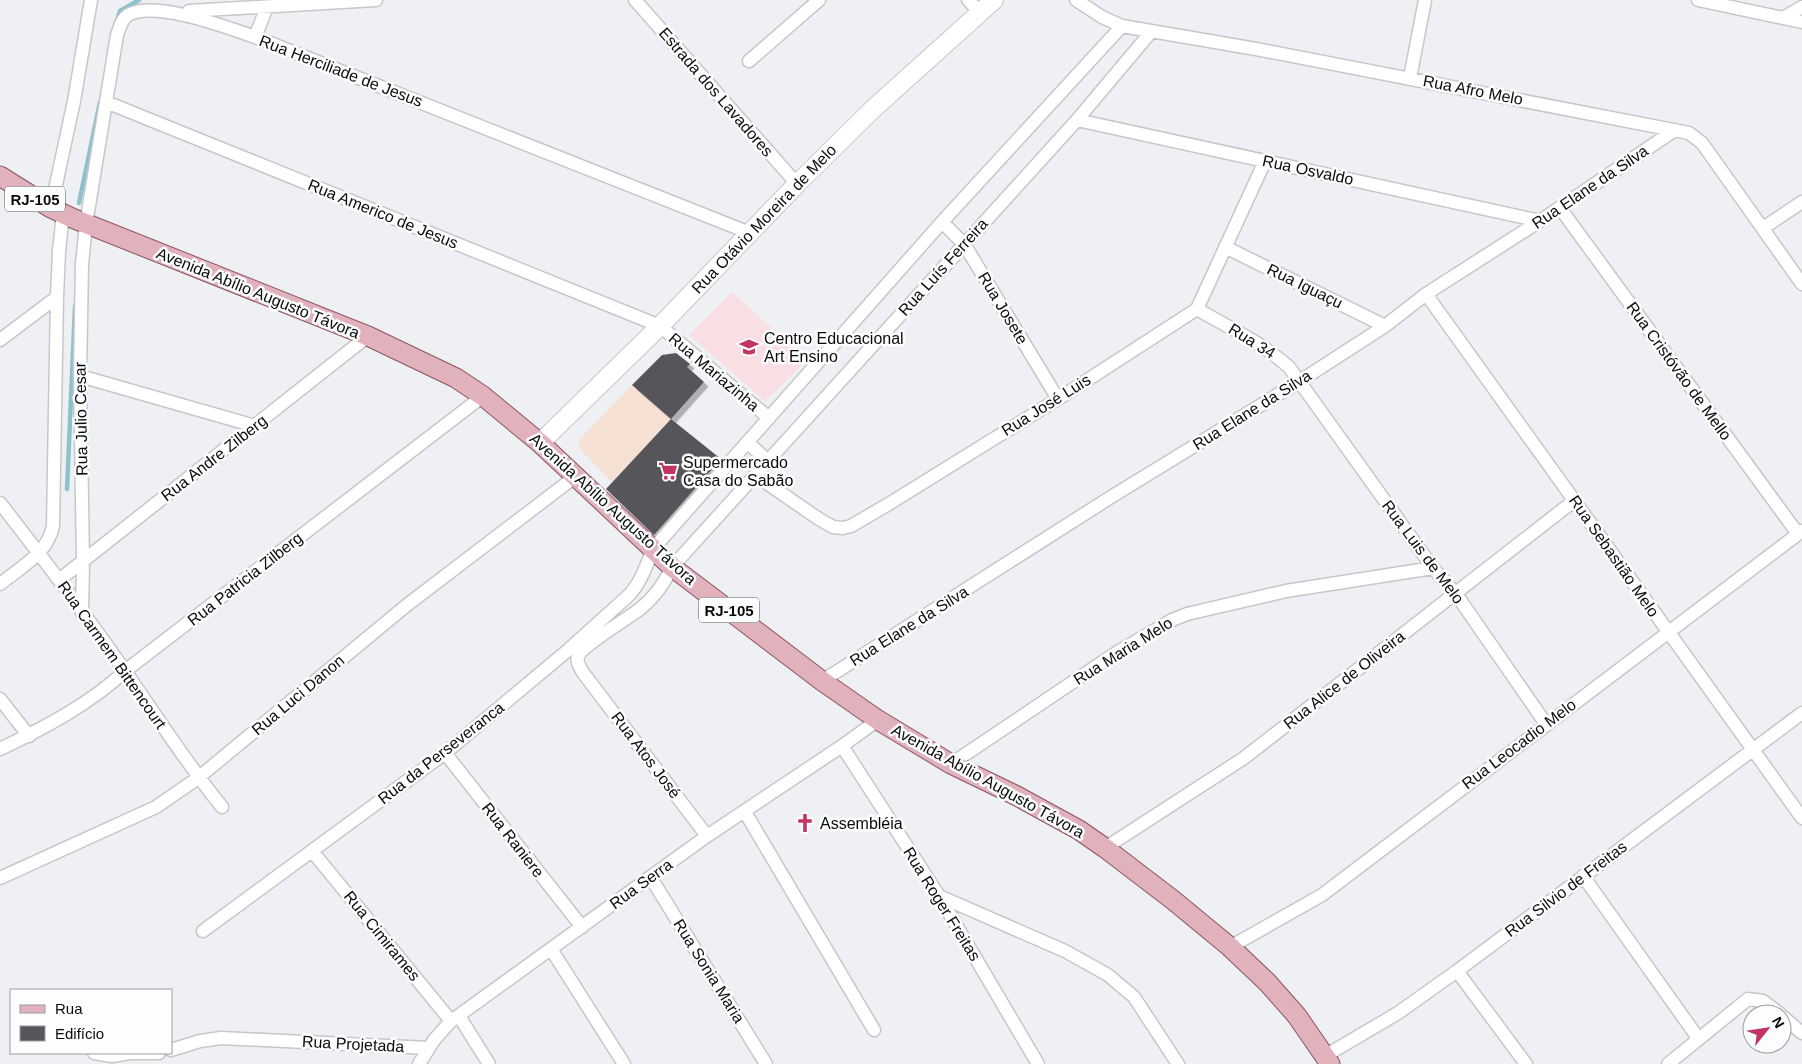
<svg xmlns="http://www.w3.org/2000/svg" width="1802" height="1064" font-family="Helvetica,sans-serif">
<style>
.commercial{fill:#f7e1d5}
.education{fill:#f9dee3}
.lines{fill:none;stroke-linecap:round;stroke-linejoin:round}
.stream{stroke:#8ec2ca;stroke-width:4.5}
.building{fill:#56575a;filter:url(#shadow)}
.street-casing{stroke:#c5c7ca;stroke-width:15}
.secondary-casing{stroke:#c5c7ca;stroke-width:20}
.primary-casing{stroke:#895561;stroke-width:21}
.street{stroke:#fff;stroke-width:12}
.secondary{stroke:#fff;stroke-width:18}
.primary{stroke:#e1b1bc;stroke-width:19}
.labels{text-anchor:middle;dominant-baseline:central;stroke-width:5;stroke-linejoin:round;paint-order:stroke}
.shield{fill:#fcfdfe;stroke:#535455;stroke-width:1}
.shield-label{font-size:15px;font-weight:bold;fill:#0b0b0c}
.street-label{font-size:16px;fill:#0b0b0c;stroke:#fcfdfe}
.poi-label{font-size:16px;fill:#0b0b0c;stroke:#fcfdfe;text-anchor:start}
</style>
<defs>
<filter id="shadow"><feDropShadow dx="4.5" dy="4.5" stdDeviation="0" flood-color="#0004"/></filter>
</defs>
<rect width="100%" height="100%" fill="#eef0f3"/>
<path class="commercial" d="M632 385 671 419 612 482 580 449 579 440Z"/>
<path class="education" d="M732 292 807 360 765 401 689 335Z"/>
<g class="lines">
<path class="stream" d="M117 21 120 11 139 0
M79 203 100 102
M67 489 75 306"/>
</g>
<path class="building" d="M676 353 690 364 687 367 704 382 671 419 632 385 662 355Z
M671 419 721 459 654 535 606 489Z"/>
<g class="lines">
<g class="street-casing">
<path id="street" d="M635 0 797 184
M968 0 981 13
M1076 0 1102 17 1122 26 1256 49 1689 133 1702 143 1802 284
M1698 0 1802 22
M189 11 376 0
M1783 18 1802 7
M255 37 267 7
M749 61 819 0
M1410 78 1425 0
M106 102 660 326 769 418
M1077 120 1540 221
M51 208 74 101 91 0
M1560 208 1798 534
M942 222 964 244 1058 399
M1763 228 1802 202
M1225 247 1385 326
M1426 294 1802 818
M1197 309C1228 327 1262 343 1289 367L1433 568 1456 594 1546 724
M0 340 57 297
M80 376 255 426
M747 442 768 461
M755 475 819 519 833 527 843 528 851 526 887 505 1058 399 1197 309 1265 161
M0 503C43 558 85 614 125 671 157 717 187 764 222 807
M59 580 368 336
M0 584C20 568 48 553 53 526L57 297 59 251 63 214
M82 613 83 561 80 376 82 264 86 224 117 35C120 27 121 20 128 15 155 0 226 27 255 37L750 233
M822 681 1111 497 1300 381 1385 326 1426 294 1540 221 1675 130
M0 699 29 736
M842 746 939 896 1038 1064
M0 749C44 728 90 704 125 671L483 396
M445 753 582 927
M951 764 1113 655 1172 620 1187 614 1286 591 1433 568
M745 812 874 1030
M707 836 584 674C581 669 576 663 578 656 583 645 627 619 640 609 655 597 664 584 672 567L1077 120 1151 32
M1105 848 1244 758 1575 500
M312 851 451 1021
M1583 876 1698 1038
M0 878 156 807 198 778 407 605 576 476
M651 878 766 1064
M939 896 1065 951 1108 975 1134 997 1178 1064
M203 931 445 753 567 651 628 596C641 583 646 566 653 549L942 222 1122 26
M1230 947 1322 895 1802 531
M551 949 624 1064
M1457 971 1526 1064
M459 1016 489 1064
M1782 1016 1802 1033
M171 1050 200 1041 221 1038 428 1048
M94 1053 112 1056 130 1053H159
M1325 1056 1398 1013 1457 971 1802 713
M419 1064 434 1040 451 1021 707 836 842 746 878 720
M1668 1064 1748 999 1763 1001 1780 1014"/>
</g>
<g class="secondary-casing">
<path id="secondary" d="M540 443 660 326 797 184 873 109 994 0"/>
</g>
<g class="primary-casing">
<path id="primary" d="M0 176 51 208 72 218 368 336 456 378 483 396 540 443 672 567 822 681 878 720 951 764 1017 796 1079 830 1105 848 1173 900 1230 947 1267 982 1297 1016 1330 1064"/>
</g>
<use href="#street" class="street"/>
<use href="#secondary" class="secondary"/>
<use href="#primary" class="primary"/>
</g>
<defs>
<g id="school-bare" transform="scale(1.5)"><path d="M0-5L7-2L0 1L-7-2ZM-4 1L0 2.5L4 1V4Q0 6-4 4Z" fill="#c23462" stroke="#fcfdfe" stroke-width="2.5" paint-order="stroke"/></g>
<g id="supermarket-bare" transform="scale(1.5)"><path d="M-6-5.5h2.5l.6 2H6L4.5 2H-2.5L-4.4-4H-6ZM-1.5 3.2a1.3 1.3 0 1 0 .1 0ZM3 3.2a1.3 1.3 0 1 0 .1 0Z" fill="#c23462" stroke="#fcfdfe" stroke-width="2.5" paint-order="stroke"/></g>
<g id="church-bare" transform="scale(1.5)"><path d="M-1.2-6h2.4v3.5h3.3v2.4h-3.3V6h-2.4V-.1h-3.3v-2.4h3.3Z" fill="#c23462" stroke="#fcfdfe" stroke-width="2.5" paint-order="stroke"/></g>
</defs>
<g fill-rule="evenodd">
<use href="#school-bare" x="749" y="347"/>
<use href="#supermarket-bare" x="668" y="471"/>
<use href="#church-bare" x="805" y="823"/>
</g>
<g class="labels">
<g class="shield">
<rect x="5" y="186.5" width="60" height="25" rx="4"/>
<rect x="699" y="597.5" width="60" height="25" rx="4"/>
</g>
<g class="shield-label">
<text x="35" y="199">RJ-105</text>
<text x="729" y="610">RJ-105</text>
</g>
<g class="street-label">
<text transform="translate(341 71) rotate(21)">Rua Herciliade de Jesus</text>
<text transform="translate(1473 90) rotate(11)">Rua Afro Melo</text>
<text transform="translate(716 92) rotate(49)">Estrada dos Lavadores</text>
<text transform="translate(1308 170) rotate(12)">Rua Osvaldo</text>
<text transform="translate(1590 187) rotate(-34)">Rua Elane da Silva</text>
<text transform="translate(383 214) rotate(22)">Rua Americo de Jesus</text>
<text transform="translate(764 219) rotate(-46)">Rua Otávio Moreira de Melo</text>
<text transform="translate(943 267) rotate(-48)">Rua Luís Ferreira</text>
<text transform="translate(1305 286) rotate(26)">Rua Iguaçu</text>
<text transform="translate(258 293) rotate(22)">Avenida Abílio Augusto Távora</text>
<text transform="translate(1003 308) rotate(59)">Rua Josete</text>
<text transform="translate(1252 341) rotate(32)">Rua 34</text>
<text transform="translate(1679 371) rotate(54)">Rua Cristóvão de Mello</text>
<text transform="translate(714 372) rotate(40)">Rua Mariazinha</text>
<text transform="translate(1046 405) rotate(-32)">Rua José Luis</text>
<text transform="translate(1252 410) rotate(-32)">Rua Elane da Silva</text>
<text transform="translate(81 419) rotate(-91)">Rua Julio Cesar</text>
<text transform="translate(214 458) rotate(-38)">Rua Andre Zilberg</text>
<text transform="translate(613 509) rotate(42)">Avenida Abílio Augusto Távora</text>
<text transform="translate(1423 552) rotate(53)">Rua Luis de Melo</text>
<text transform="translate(1614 556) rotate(55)">Rua Sebastião Melo</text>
<text transform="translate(245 579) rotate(-38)">Rua Patricia Zilberg</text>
<text transform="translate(909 626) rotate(-32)">Rua Elane da Silva</text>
<text transform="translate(1123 651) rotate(-32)">Rua Maria Melo</text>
<text transform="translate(112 655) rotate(55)">Rua Carmem Bittencourt</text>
<text transform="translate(1344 680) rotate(-38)">Rua Alice de Oliveira</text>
<text transform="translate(298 695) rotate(-40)">Rua Luci Danon</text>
<text transform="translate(1519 744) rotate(-37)">Rua Leocadio Melo</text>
<text transform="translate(441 753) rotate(-38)">Rua da Perseveranca</text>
<text transform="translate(646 755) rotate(53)">Rua Atos José</text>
<text transform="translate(988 781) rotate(29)">Avenida Abílio Augusto Távora</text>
<text transform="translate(513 840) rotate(52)">Rua Raniere</text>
<text transform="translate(641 884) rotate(-36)">Rua Serra</text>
<text transform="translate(1566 889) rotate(-37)">Rua Silvio de Freitas</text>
<text transform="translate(942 904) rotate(58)">Rua Roger Freitas</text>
<text transform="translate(382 936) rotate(51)">Rua Cimirames</text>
<text transform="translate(709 971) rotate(58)">Rua Sonia Maria</text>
<text transform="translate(353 1044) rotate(3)">Rua Projetada</text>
</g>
<g class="poi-label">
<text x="764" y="338">Centro Educacional<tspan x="764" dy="18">Art Ensino</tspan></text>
<text x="683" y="462">Supermercado<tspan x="683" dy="18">Casa do Sabão</tspan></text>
<text x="820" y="823">Assembléia</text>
</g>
</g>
<rect x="10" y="989" width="162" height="65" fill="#fcfdfe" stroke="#9c9c9d"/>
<rect x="20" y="1005" width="25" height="8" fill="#e1b1bc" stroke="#9c9c9d"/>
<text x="55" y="1014" font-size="15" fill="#0b0b0c">Rua</text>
<rect x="20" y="1026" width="25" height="15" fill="#56575a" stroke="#9c9c9d"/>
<text x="55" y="1039" font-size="15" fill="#0b0b0c">Edifício</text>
<g transform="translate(1767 1029) rotate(60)"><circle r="24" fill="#fcfdfe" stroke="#9c9c9d"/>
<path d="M0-4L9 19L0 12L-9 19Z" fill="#c23462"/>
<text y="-8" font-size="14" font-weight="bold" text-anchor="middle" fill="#0b0b0c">N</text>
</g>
</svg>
